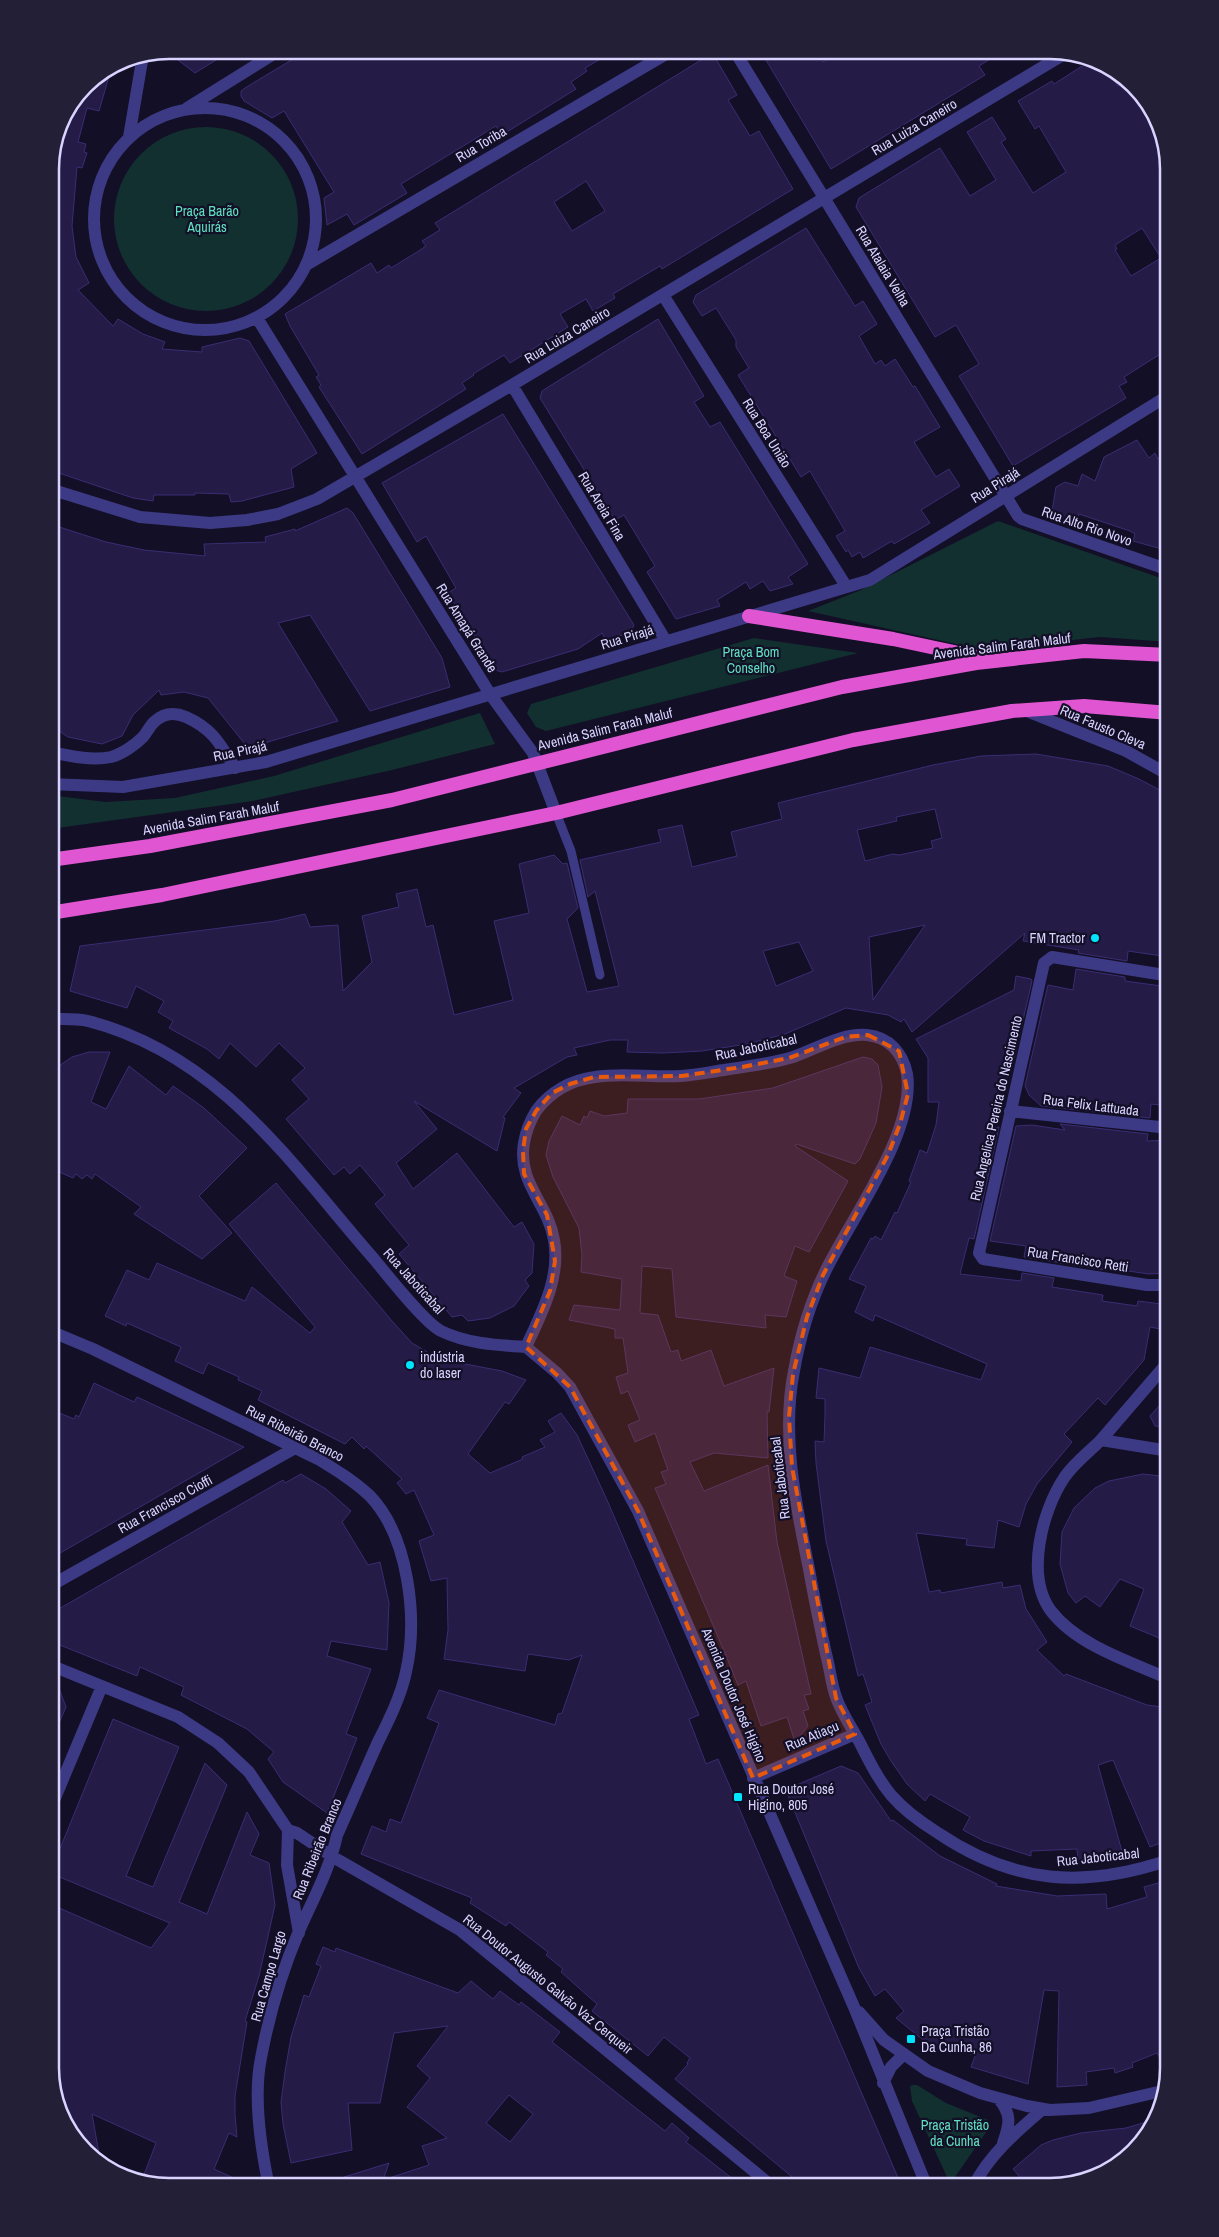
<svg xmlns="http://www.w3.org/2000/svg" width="1219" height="2237" font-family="'Archivo Narrow',sans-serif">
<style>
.green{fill:#12302f}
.building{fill:#241b47;stroke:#3b2d73;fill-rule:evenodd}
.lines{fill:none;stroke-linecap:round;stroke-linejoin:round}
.service{stroke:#3d3a85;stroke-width:9}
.minor{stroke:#3d3a85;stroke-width:12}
.tertiary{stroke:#3d3a85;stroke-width:12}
.trunk{stroke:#e055d1;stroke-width:14}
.marked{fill:#e8590c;fill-opacity:0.2;stroke:#e8590c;stroke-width:4;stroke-dasharray:10 6;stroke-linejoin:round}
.poi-dot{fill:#00e5ff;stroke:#130f26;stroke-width:2}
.labels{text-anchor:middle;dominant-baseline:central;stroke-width:4.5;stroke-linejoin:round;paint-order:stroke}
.street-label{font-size:14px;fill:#d9d4ff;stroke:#130f26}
.park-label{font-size:14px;fill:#5fe0c0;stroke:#130f26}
.poi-label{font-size:14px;fill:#d9d4ff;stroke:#130f26;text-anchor:start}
.rim{fill:none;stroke:#d9d4ff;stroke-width:2.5}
</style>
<rect width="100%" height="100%" fill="#130f26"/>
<path class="green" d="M114 219a92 92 0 1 1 184 0a92 92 0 1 1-184 0Z
M998 521 1169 581V642L1100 637 983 650 808 611 861 590Z
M754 638 858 653 546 731 536 727 527 713 531 704Z
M480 713 495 744 392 770 253 801 50 829V795L105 802 175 798 274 776Z
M913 2085H917L946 2103 988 2120 990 2123 989 2128 955 2177 951 2179 947 2177 912 2101 910 2086Z"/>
<path class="building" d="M169 50H232L195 73 166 51Z
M308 50H616L585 68 587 71 571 82 576 89 502 135 496 126 401 184 407 193 354 225 347 214 327 225 324 198 334 192 284 111 272 118 244 101 241 96V91L245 88Z
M760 50H815L823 62 843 50H917L921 56 931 50H1005L979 66 985 75 831 169Z
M706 57 716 59 737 95 728 100 750 136 759 131 793 189 662 269 660 266 613 294 615 298 593 311 586 299 560 314 568 327 510 363 504 355 473 374 474 375 462 383 466 389 362 454 319 387 321 385 316 377 319 375 290 326 285 314 371 263 377 273 389 265 391 268 417 252 426 246 422 241 440 230 435 223ZM586 181 605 211 572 231 554 202Z
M1090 61 1105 66 1118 86 1126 81 1138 97 1162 136 1169 169V372L1159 355 1146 363 1124 377 1127 382 1119 386 1126 398 1013 466 959 376 979 364 956 325 935 337 856 207 859 198 940 148 970 196 996 180 967 132 992 117 1006 139 1001 142 1033 193 1066 172 1039 126 1035 129 1018 101 1052 81 1054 84ZM1142 228 1161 258 1131 276 1115 250 1117 249 1115 245Z
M112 66 99 111 87 108 78 142 86 144 84 152 87 153 82 168 77 167 72 226 76 257 89 283 78 290 113 326 118 319 143 334 165 342 162 349 202 352V347L240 338 249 341 317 453 291 469 294 487 242 501 231 502 229 494 195 493V495H154L153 501 133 498 50 470V161L59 123 85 85Z
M806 228 855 306 863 301 877 324 859 336 875 364 881 360 885 366 895 359 913 387 915 386 940 427 914 442 936 477 949 469 960 486 921 510 930 523 894 544 892 541 863 558 860 552 852 557 848 550 846 552 836 536 845 531 810 471 801 477 738 375 749 368 736 347V340L716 308 702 316 693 302 696 295Z
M658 319 704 396 694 402 710 427 720 422 808 564 788 577 793 584 770 591 763 581 750 589 746 582 717 600 720 606 676 619 647 572 655 566 632 528 624 515 615 520 540 398 542 391 553 384Z
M503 414 634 625 630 633 606 640 602 633 578 649 502 672 495 670 448 593 456 588 426 536 417 542 382 483Z
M1137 440 1149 458 1155 453 1158 459 1169 450V551L1133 541 1135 534 1130 531 1079 514 1077 523 1057 517 1052 511 1056 487 1065 482 1078 486 1082 474 1095 481 1104 457Z
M347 508 353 513 442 658 450 687 370 711 310 615 278 623 338 721 248 748 208 698 184 692 161 695 159 690 133 715 122 736 102 744 68 737 50 725V524L106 542 144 550 205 556 204 544 266 542 265 537 295 529V531Z
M1036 754 1108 766 1139 779 1169 795V945L1164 944 1162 956 1128 951 1127 961 1078 953 1079 950 1023 941 1025 933 912 1032 904 1019 901 1022 888 1015 846 1008 785 1034 747 1044 702 1051 663 1053 627 1052 628 1040H610L574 1048 577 1055 567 1057 514 1088 521 1093 503 1117 505 1118 497 1151 414 1101 437 1129 396 1163 413 1189 457 1153 514 1227 522 1222 534 1244 532 1273 525 1280 529 1286 514 1306 490 1318 468 1321 462 1315 452 1317 399 1254 409 1245 375 1204 385 1195 360 1165 350 1174 344 1167 334 1175 286 1119 309 1099 292 1080 305 1068 279 1043 256 1067 230 1043 219 1059 207 1049 169 1028 173 1021 158 1012 164 1001 136 986 127 1008 70 991 80 946 275 921 305 914 310 927 338 925 343 991 372 962 362 916 399 907 396 894 417 889 426 927 433 925 454 1015 513 1000 494 921 529 913 519 864 554 855 563 864 567 863 578 908 567 919 587 992 619 986 595 891 588 897 580 860 661 842 658 830 682 825 692 867 737 856 731 832 782 819 778 803 933 765 981 756ZM935 809 942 838 931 841 933 848 899 855 893 854 865 861 857 830 897 821 896 817ZM925 925 873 1000 869 937ZM799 942 813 971 776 986 763 951Z
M1076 969 1125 977V981L1169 987V1106L1151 1104 1150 1118 1041 1106 1029 1095 1025 1086 1048 985 1073 990Z
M1016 976 1031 979 1032 981 1013 1063 1012 1059 994 1128 999 1127 974 1239 969 1238 960 1274 1021 1281 1022 1273 1054 1278 1052 1287 1103 1295 1102 1301 1137 1306 1138 1301 1169 1305 1166 1330 1150 1327 1144 1360 1105 1405 1098 1398 1064 1434 1072 1442 1037 1484 1026 1504 1019 1527 998 1520 994 1548 966 1545 967 1539 916 1533 929 1592 940 1590 941 1593 1002 1582 1003 1588 1020 1585 1026 1609 1047 1642 1037 1650 1064 1676 1066 1674 1147 1705 1169 1708V1840L1150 1847 1113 1760 1098 1765 1123 1855 1101 1859H1078L1077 1849 1031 1851V1856L984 1841 963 1830 970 1817 930 1794 925 1801 907 1784 891 1761 881 1744 865 1705 872 1702 863 1674 858 1676 826 1541 816 1463 815 1441 824 1442 825 1415V1399L816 1398 819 1368 860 1378 870 1347 981 1380 987 1364 875 1315 873 1321 855 1312 866 1286 849 1279 871 1238 873 1239 875 1236 881 1240 895 1212 897 1213 911 1182 909 1181 920 1150 927 1153 936 1125 939 1102H928V1058L916 1039 1014 990Z
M89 1052H110L91 1102 106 1109 129 1066 166 1095 173 1086 204 1108 247 1148 199 1196 232 1233 202 1259 134 1214 141 1207 95 1174 92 1179 87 1175 82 1179 76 1174 73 1178 50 1168V1072L72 1057Z
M863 1057 872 1059 878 1065 882 1087 876 1123 860 1159 855 1164 796 1144 795 1146 848 1181 809 1252 795 1246 784 1276 797 1281 786 1317 765 1315 766 1328 676 1317 672 1269 642 1266 640 1313 658 1315 671 1352 678 1350 681 1361 711 1350 724 1386 774 1368 769 1412 767 1411 768 1458 714 1453 690 1462 704 1491 768 1465 777 1542 811 1694 804 1695 809 1709 803 1711 808 1726 795 1742 787 1717 761 1726 746 1681 738 1685 729 1663 655 1488 666 1484 661 1472 668 1470 655 1433 635 1442 628 1425 640 1420 628 1391 621 1394 616 1377 628 1373 623 1338H615V1329L569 1320 574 1305 620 1310 622 1279 581 1272 582 1255 579 1228 553 1177 546 1155 549 1141 562 1116 580 1125 584 1116 587 1118 590 1111 604 1116 627 1113 628 1099H699L773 1088Z
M1060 1124 1148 1134 1147 1141 1169 1140V1273L1149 1274 1107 1268 1106 1270 1024 1257 1026 1246 990 1241 1016 1126 1032 1125 1065 1130Z
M276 1183 392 1321 412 1343 439 1359 502 1371 526 1380 509 1404 505 1402 468 1454 490 1473 523 1459 522 1457 545 1447 540 1440 555 1432 548 1421 561 1413 577 1435 607 1500 699 1715 689 1719 706 1764 718 1759 902 2187H804L675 2079 688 2064 687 2063 690 2058 664 2037 648 2056 592 2011 597 2004 561 1972 563 1969 546 1955 548 1952 509 1922 506 1926 470 1903 472 1898 361 1854 372 1826 386 1832 390 1819 401 1823 439 1723 427 1718 439 1690 555 1725 558 1714 562 1713 582 1655 569 1660 528 1654 525 1671 444 1659 448 1630 447 1578 431 1581 419 1541 434 1535 414 1490 406 1494 397 1483 402 1479 366 1446 364 1449 352 1437 345 1444 258 1400 262 1391 238 1380 239 1377 208 1363 203 1374 175 1361 181 1347 127 1323 126 1326 105 1316 127 1270 149 1280 157 1263 245 1301 252 1287 310 1333 315 1327 229 1224Z
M94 1383 134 1402 137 1397 244 1447 55 1556 50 1546V1409L74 1419 76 1415 79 1417Z
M1169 1395V1428L1155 1426 1150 1416Z
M301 1474 326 1489 351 1511 342 1522 368 1565 380 1562 389 1603 387 1650 331 1641 327 1656 371 1669 346 1734 357 1738 327 1813 283 1782 268 1759 274 1752 247 1729 181 1695 184 1687 140 1667 137 1676 50 1641V1614L283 1480 285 1483Z
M1143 1474 1169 1477V1642L1130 1626 1144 1589 1120 1579 1100 1607 1085 1596 1076 1603 1068 1593 1060 1564 1062 1532 1074 1508 1095 1488 1109 1481Z
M50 1674 54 1675 66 1707 50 1744Z
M113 1719 179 1747 126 1876 153 1887 205 1763 227 1785 179 1902 207 1914 247 1812 259 1834 250 1855 269 1863 275 1905 259 1976 245 2021 247 2022 235 2096V2115L237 2137 229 2133 214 2169 253 2187H174L160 2181 158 2186 142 2180 156 2143 92 2114 101 2165 59 2114 50 2068V1904L151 1948 170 1923 50 1873Z
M841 1766 858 1773 891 1821 893 1820 940 1856 997 1884 996 1886 1057 1896 1106 1894 1107 1909 1147 1897 1144 1887 1169 1880 1168 2072 1157 2053 1132 2063 1133 2067 1115 2073 1114 2068 1086 2072 1087 2085 1057 2087 1059 1991 1044 1990 1028 2084 971 2067 975 2056 949 2044 943 2053 918 2036 896 2018 904 2011 885 1989 875 1996 859 1968 787 1793 794 1786Z
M323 1947 335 1952 336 1948 458 1993 471 1981 493 1999 500 1991 519 2005 521 2002 560 2032 552 2042 665 2131 672 2123 689 2138 686 2142 743 2187H325V2183L389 2163 383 2180 429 2165 422 2146 447 2138 407 2107 430 2078 417 2066 448 2026 394 2033 380 2103H348L352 2150 291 2163 283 2124 281 2102 285 2072 291 2037 304 1995 309 1997 321 1966 316 1964ZM509 2095 533 2114 510 2142 486 2123Z
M1153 2120 1149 2134 1096 2178 1050 2187H1028L1013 2169 1041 2145 1053 2140 1081 2133 1126 2128Z"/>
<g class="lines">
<path class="service" d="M556 813 571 851 600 975"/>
<path class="minor" d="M94 219a111 111 0 1 1 222 0a111 111 0 1 1-222 0Z
M187 108 280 50
M129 137 143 55
M306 265 673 50
M663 295 846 586
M257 318 490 694 533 753 556 813
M512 385 666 641
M50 489 140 517 210 523 247 520 278 514 317 499 512 385 1066 53
M1006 496 1169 395
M1024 710 1126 751 1169 775
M50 752C69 756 92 761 111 757 122 754 135 745 143 737 147 732 150 726 154 722 164 713 174 712 186 717 213 729 220 744 235 768
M50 1019C62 1019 76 1018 88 1021 220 1055 290 1163 374 1259 388 1276 425 1323 441 1331 468 1344 497 1345 526 1347
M1010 1111 1169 1128
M1169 1285H1147L983 1259 979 1253 1044 963 1052 957 1158 974 1169 973
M50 1331 93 1349 318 1459C336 1470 354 1481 370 1496 409 1537 418 1619 406 1672 401 1696 389 1720 378 1742 364 1773 351 1804 337 1835 330 1869 313 1899 299 1931 282 1971 269 2015 261 2058 253 2097 261 2149 269 2187
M526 1347C541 1314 561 1278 554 1240 548 1203 517 1183 524 1143 526 1131 530 1121 536 1111 550 1092 571 1080 595 1077 623 1072 653 1078 681 1076 696 1075 710 1072 724 1070 747 1066 771 1064 793 1057 816 1049 841 1033 867 1035 889 1037 903 1053 907 1074 916 1132 850 1220 825 1272 810 1303 800 1337 794 1371 781 1436 796 1505 809 1569 814 1598 820 1626 826 1654 830 1668 831 1683 836 1697 841 1712 852 1728 860 1743 869 1761 878 1779 891 1795 903 1809 922 1823 938 1833 1014 1884 1083 1889 1169 1860
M526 1347 557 1373 570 1387 638 1511 854 2007 927 2187
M1101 1440 1169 1361
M50 1586 295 1448
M50 1665 178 1717 218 1743 249 1772 288 1830 287 1865 299 1933
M1169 1679C1131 1662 1078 1646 1051 1611 1025 1576 1042 1511 1064 1478 1073 1464 1089 1452 1101 1440L1169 1451
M753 1778 855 1734
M50 1810 102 1686
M288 1830 297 1833 333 1857 460 1930 773 2187
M859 2012 884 2040 928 2071 980 2093 1027 2106 1050 2110 1089 2108 1162 2091
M883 2083 891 2067 904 2054
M998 2098C1012 2114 1010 2124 1003 2143
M973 2187C989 2155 1016 2132 1043 2109"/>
<path class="tertiary" d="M734 50 1018 516 1022 519 1169 570
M50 784 123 787 266 762 870 580 1006 496"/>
<path class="trunk" d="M749 616 893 639 987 659
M50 860 150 846 392 800 842 687 976 663 1084 651 1169 655
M50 913 162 895 556 813 853 740 1012 711 1084 706 1169 713"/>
</g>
<path class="marked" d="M868 1035 899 1051 908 1094 900 1124 888 1155 823 1275 807 1317 793 1374 789 1417 792 1467 836 1698 855 1734 753 1778 638 1511 570 1387 526 1347 550 1291 555 1261 547 1215 524 1174 523 1151 526 1129 536 1111 552 1093 570 1084 594 1077 682 1076 742 1067 789 1058 845 1037Z"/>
<g class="poi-dot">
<circle cx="1095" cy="938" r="5"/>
<circle cx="410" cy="1365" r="5"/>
<rect x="733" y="1792" width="10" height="10" rx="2.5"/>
<rect x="906" y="2034" width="10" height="10" rx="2.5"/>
</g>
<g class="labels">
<g class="street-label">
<text transform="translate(914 127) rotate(-31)">Rua Luiza Caneiro</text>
<text transform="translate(481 144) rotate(-31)">Rua Toriba</text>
<text transform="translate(883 266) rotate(59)">Rua Atalaia Velha</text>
<text transform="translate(567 335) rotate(-31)">Rua Luiza Caneiro</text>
<text transform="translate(767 433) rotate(58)">Rua Boa União</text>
<text transform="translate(995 485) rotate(-32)">Rua Pirajá</text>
<text transform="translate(602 506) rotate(59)">Rua Areia Fina</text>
<text transform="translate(1087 526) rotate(19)">Rua Alto Rio Novo</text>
<text transform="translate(467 628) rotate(58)">Rua Amapá Grande</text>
<text transform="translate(627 637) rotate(-17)">Rua Pirajá</text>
<text transform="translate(1002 646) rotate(-7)">Avenida Salim Farah Maluf</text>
<text transform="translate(1103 727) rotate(23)">Rua Fausto Cleva</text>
<text transform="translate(605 729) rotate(-14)">Avenida Salim Farah Maluf</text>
<text transform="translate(240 751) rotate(-12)">Rua Pirajá</text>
<text transform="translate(211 818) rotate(-10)">Avenida Salim Farah Maluf</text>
<text transform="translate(756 1047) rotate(-12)">Rua Jaboticabal</text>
<text transform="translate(1091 1105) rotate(7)">Rua Felix Lattuada</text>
<text transform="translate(996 1108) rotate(-77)">Rua Angelica Pereira do Nascimento</text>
<text transform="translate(1078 1259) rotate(9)">Rua Francisco Retti</text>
<text transform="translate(414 1281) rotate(48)">Rua Jaboticabal</text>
<text transform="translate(295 1433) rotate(27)">Rua Ribeirão Branco</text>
<text transform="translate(780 1478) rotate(-97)">Rua Jaboticabal</text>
<text transform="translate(165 1504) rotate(-29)">Rua Francisco Cioffi</text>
<text transform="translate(734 1695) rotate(67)">Avenida Doutor José Higino</text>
<text transform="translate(812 1736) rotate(-23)">Rua Atiaçu</text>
<text transform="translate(317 1849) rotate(-68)">Rua Ribeirão Branco</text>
<text transform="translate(1098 1857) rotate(-6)">Rua Jaboticabal</text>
<text transform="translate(268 1976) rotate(-74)">Rua Campo Largo</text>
<text transform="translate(548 1984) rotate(39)">Rua Doutor Augusto Galvão Vaz Cerqueir</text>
</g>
<g class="park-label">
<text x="207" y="211">Praça Barão<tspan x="207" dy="16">Aquirás</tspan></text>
<text x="751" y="652">Praça Bom<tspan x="751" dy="16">Conselho</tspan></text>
<text x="955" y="2125">Praça Tristão<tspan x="955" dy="16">da Cunha</tspan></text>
</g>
<g class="poi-label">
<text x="1085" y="938" text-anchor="end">FM Tractor</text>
<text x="420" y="1357">indústria<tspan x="420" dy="16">do laser</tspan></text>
<text x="748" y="1789">Rua Doutor José<tspan x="748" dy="16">Higino, 805</tspan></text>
<text x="921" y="2031">Praça Tristão<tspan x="921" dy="16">Da Cunha, 86</tspan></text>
</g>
</g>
<path d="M0 0H1219V2237H0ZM169 59H1050A110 110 0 0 1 1160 169V2068A110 110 0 0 1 1050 2178H169A110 110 0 0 1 59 2068V169A110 110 0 0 1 169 59Z" fill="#231f37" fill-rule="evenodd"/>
<path class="rim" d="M169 59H1050A110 110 0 0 1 1160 169V2068A110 110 0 0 1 1050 2178H169A110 110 0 0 1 59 2068V169A110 110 0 0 1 169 59Z"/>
</svg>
